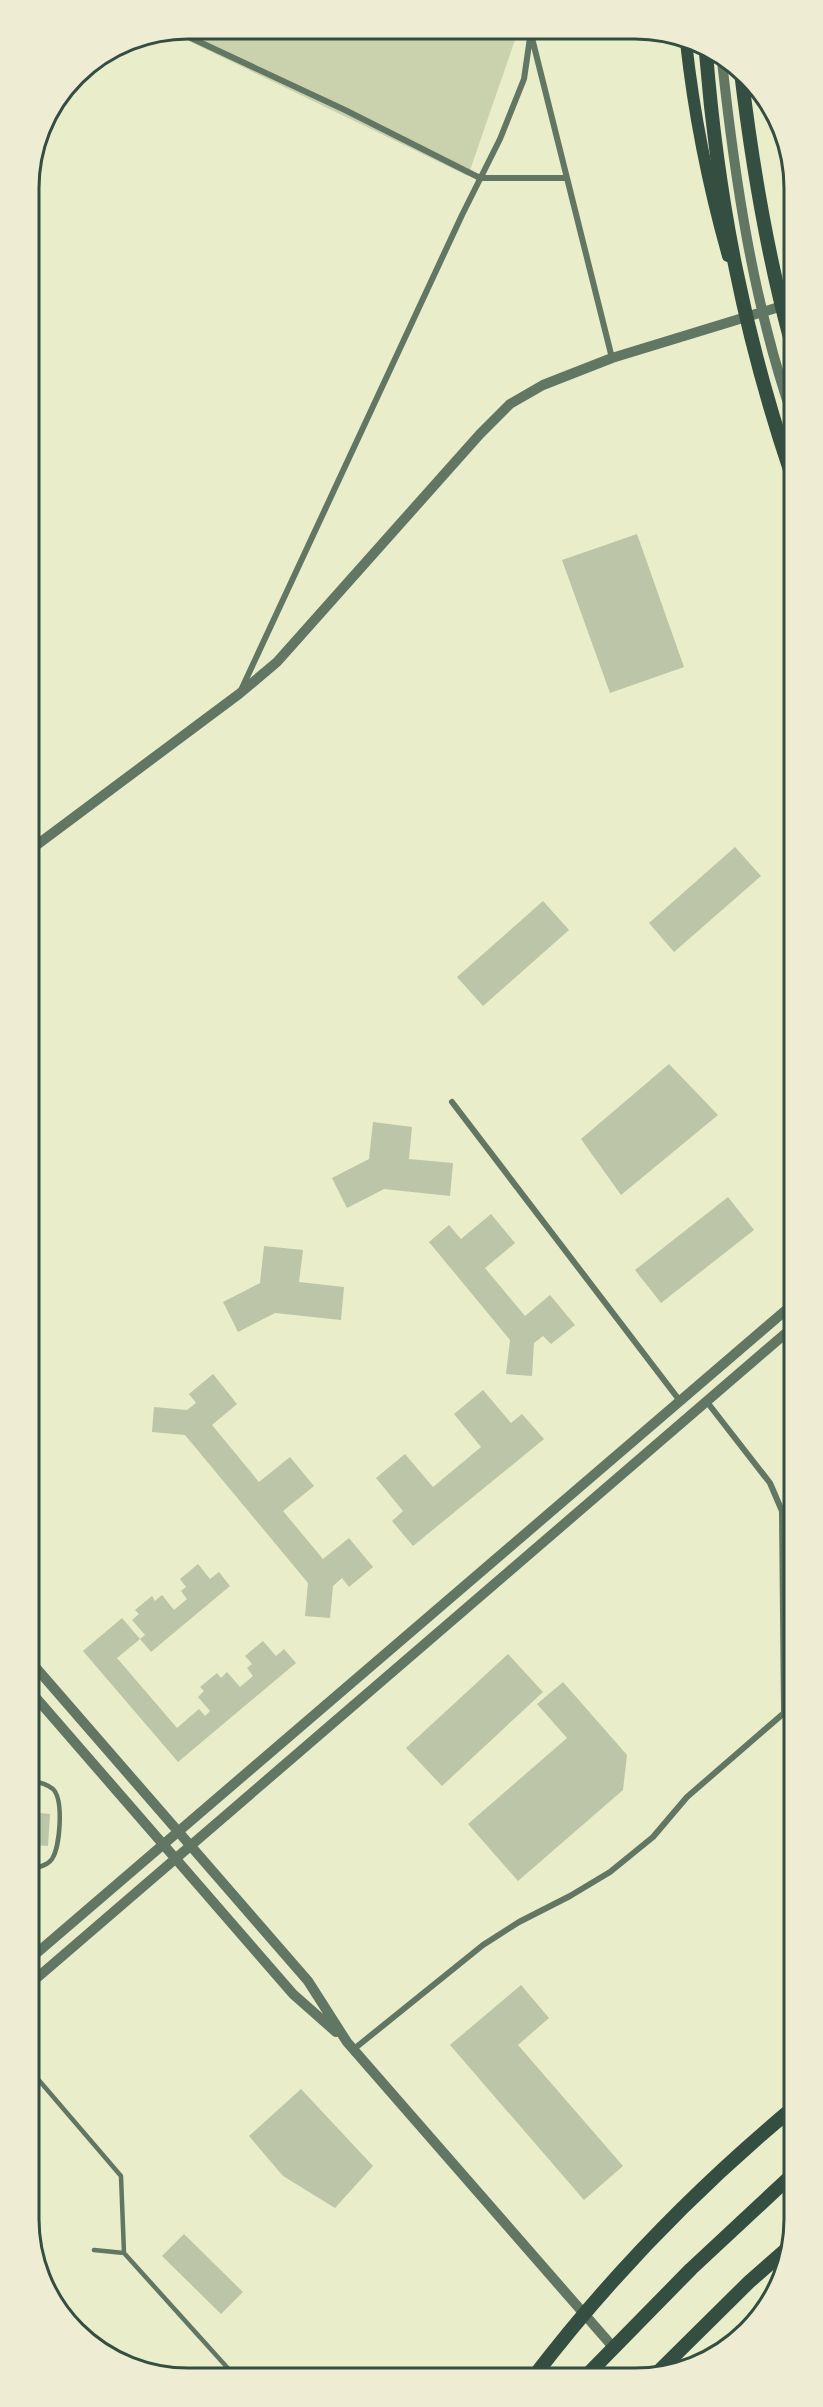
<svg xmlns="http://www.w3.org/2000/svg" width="823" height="2407" font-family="Merriweather,serif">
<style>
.green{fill:#cad2ad}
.building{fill:#bcc5a7}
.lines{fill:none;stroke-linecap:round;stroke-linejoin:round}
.service{stroke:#617663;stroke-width:4.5}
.minor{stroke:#617663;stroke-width:6}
.tertiary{stroke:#617663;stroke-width:10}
.secondary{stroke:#344e41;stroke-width:12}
.primary{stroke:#344e41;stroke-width:14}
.rim{fill:none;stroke:#344e41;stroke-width:3}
</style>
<rect width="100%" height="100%" fill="#e9edc9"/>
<path class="green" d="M188 29 516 31 515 40 468 176 170 32Z"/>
<path class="building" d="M637 534 684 667 610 693 562 560Z
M735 847 761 876 674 952 649 923Z
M543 901 569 930 483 1006 457 977Z
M669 1064 718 1115 621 1195 581 1139Z
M373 1122 412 1127 409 1159 453 1163 450 1196 384 1189 347 1208 332 1178 369 1159Z
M728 1197 754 1230 661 1303 635 1270Z
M491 1214 515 1243 485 1268 525 1316 550 1295 575 1325 551 1344 543 1336 534 1343 532 1376 506 1374 510 1340 429 1242 449 1225 461 1239Z
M264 1246 303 1250 299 1282 344 1287 341 1320 275 1313 238 1332 223 1302 260 1283Z
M213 1374 237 1404 212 1425 259 1482 290 1457 314 1486 283 1511 323 1559 349 1538 373 1567 349 1587 342 1578 333 1586 330 1618 305 1616 308 1583 185 1435 152 1432 154 1407 187 1410 196 1403 189 1394Z
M483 1390 511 1423 522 1414 544 1439 413 1546 392 1521 403 1511 376 1478 405 1454 433 1487 481 1447 454 1414Z
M198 1564 210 1579 219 1572 230 1586 151 1652 140 1639 145 1635 132 1620 139 1614 135 1610 152 1596 155 1601 162 1595 174 1610 187 1599 181 1591 186 1587 180 1579Z
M122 1618 140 1639 117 1658 177 1728 199 1709 205 1716 210 1711 198 1697 204 1691 200 1687 217 1673 221 1678 227 1672 240 1687 253 1676 247 1668 252 1664 245 1656 263 1641 276 1656 284 1649 296 1663 178 1762 83 1651Z
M508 1654 543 1692 442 1786 406 1748Z
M563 1682 627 1755 623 1790 518 1881 468 1824 567 1738 537 1704Z
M31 1812 50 1814 48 1846 31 1845Z
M521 1985 549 2018 518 2045 623 2166 584 2200 450 2045Z
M301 2089 373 2166 335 2208 283 2176 249 2136Z
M184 2234 243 2292 221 2314 162 2256Z"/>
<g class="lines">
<path class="service" d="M31 1781C39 1782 47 1784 53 1789 64 1800 60 1847 52 1859 47 1866 39 1867 31 1868
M31 2071 121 2176 124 2253 234 2375
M94 2250 124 2253"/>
<path class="minor" d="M176 31 345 110 480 178H567
M532 38 612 358
M242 688 462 215 500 139 524 79 531 31
M452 1102 680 1401
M354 2049 483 1945 519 1922 570 1896 610 1872 653 1837 687 1797 784 1713 782 1511 770 1483 707 1402"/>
<path class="tertiary" d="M722 61C735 181 753 301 792 415
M786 147 791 192
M30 850 239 694 277 662 480 434 510 404 543 385 612 358 792 303
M31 1662 308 1981 347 2042 613 2347
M31 1692 293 1994 336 2032
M31 1958 793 1304
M31 1983 793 1327"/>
<path class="secondary" d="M686 42C694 115 708 185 728 256"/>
<path class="primary" d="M706 53C718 202 744 334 792 476
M741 72C752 164 767 255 792 345
M535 2375C610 2277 699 2186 794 2107
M587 2375 691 2269 794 2173
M655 2375 749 2282 790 2246"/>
</g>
<path d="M0 0H823V2407H0ZM188 39H635A149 149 0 0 1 784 188V2219A149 149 0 0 1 635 2368H188A149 149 0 0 1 39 2219V188A149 149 0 0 1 188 39Z" fill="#eeecd3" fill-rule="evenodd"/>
<path class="rim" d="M188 39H635A149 149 0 0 1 784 188V2219A149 149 0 0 1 635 2368H188A149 149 0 0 1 39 2219V188A149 149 0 0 1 188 39Z"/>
</svg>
